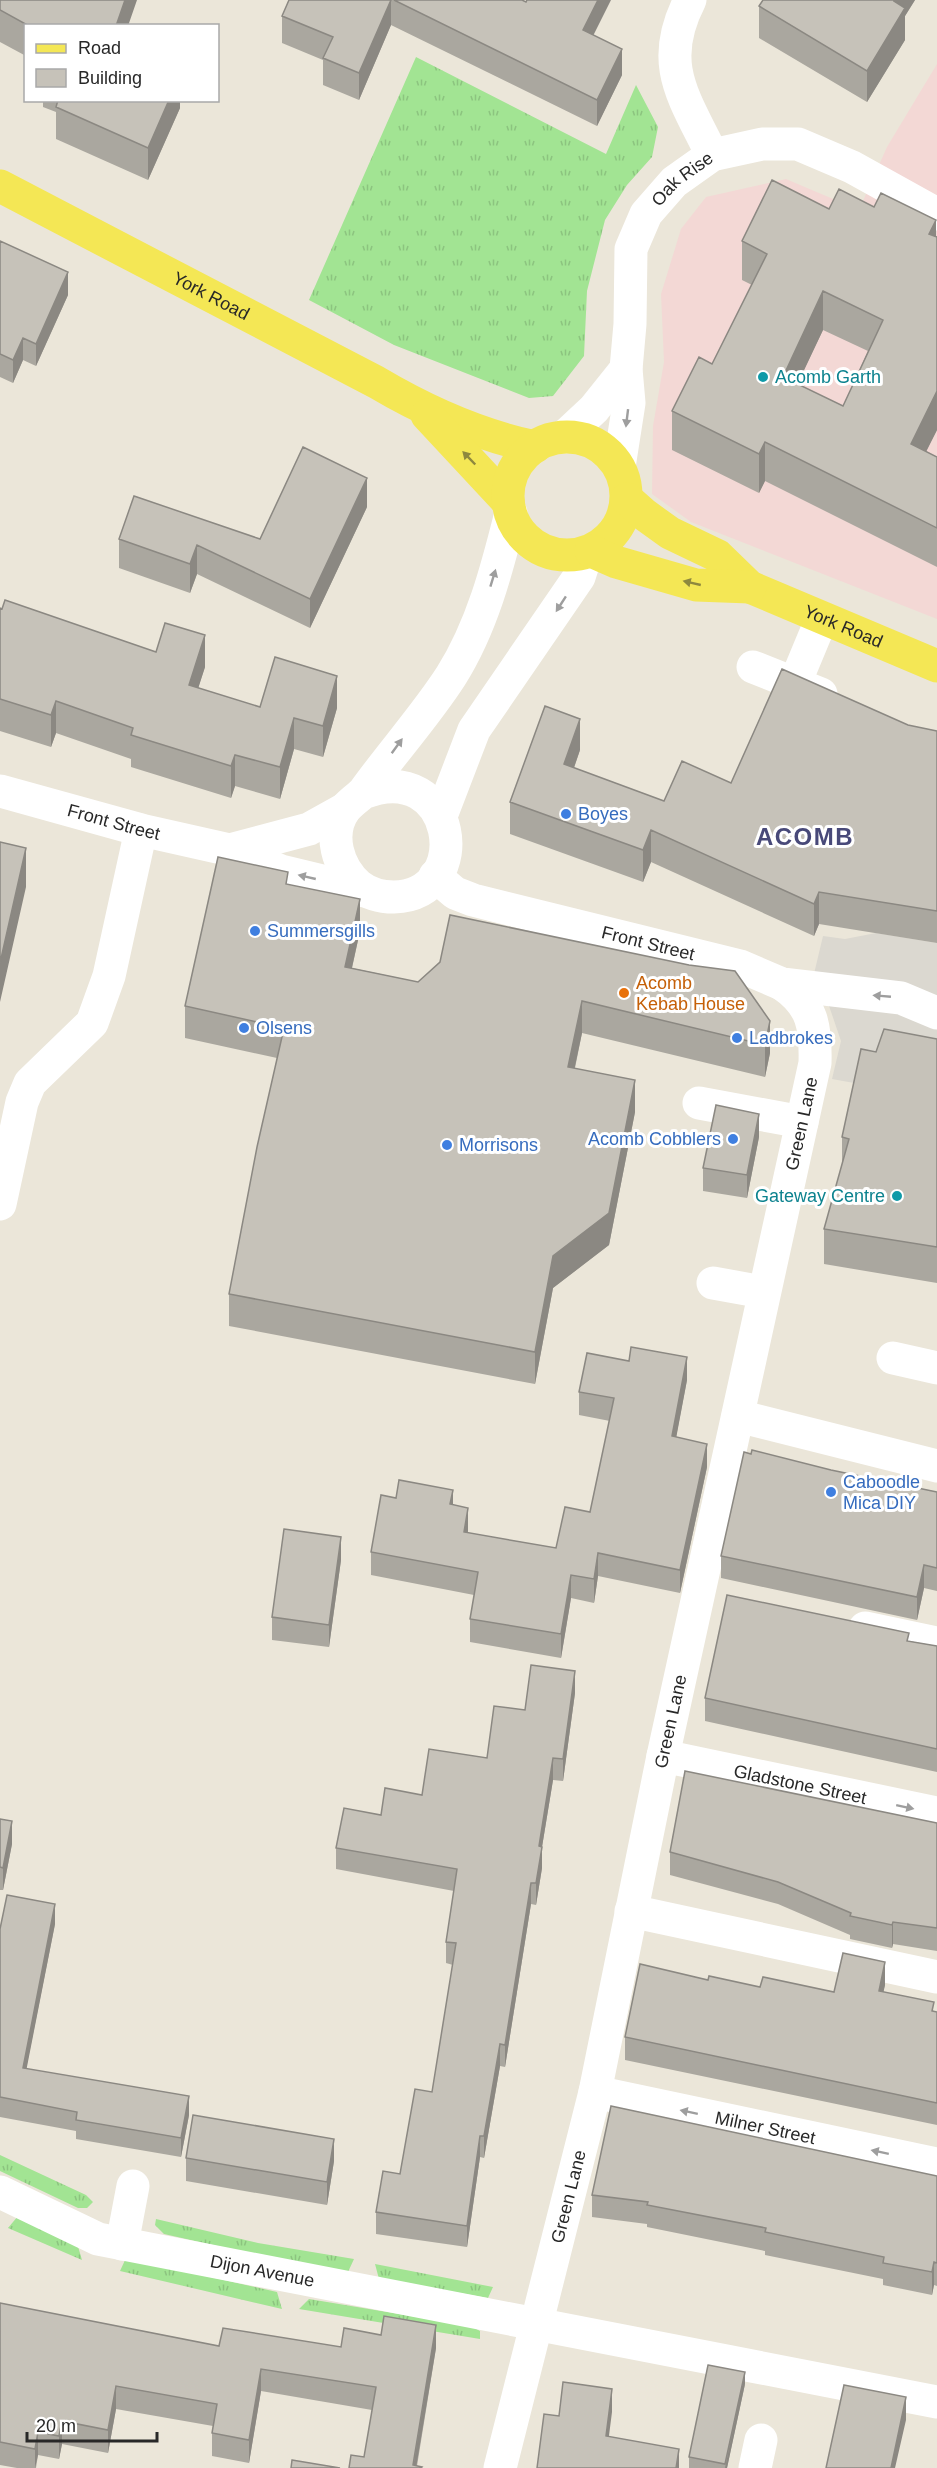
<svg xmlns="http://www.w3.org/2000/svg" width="937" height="2468" font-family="Helvetica,sans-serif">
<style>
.medical{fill:#f3d8d5}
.grass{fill:url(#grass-tufts)}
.plaza{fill:#dbd8d0}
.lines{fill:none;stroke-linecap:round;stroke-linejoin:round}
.minor{stroke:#fff;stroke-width:33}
.major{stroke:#f4e755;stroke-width:33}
.wall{fill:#aaa79f;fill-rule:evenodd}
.shaded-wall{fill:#8b8882}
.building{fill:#c6c2b9;stroke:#8b8882;stroke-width:1.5;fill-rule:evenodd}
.oneway{fill:#9e9e9e}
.oneway2{fill:#8e883e}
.culture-dot{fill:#0f9aa8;stroke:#fff;stroke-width:2}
.shop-dot{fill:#3f7fe0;stroke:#fff;stroke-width:2}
.food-dot{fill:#e8710a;stroke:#fff;stroke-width:2}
.labels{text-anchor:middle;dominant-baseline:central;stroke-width:6;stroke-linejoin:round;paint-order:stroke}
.street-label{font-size:18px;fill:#282828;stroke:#fff}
.culture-label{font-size:18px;fill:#0d838f;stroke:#fff;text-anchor:start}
.shop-label{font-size:18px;fill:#366cbe;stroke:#fff;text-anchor:start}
.food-label{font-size:18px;fill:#c56008;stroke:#fff;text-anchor:start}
.district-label{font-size:24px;font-weight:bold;letter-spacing:1.5px;fill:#484979;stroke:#fff}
</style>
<defs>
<pattern id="grass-tufts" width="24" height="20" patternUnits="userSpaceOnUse" patternTransform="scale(1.5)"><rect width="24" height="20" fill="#a2e493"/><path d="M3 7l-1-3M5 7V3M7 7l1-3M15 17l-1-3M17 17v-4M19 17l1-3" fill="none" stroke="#8cc47f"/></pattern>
</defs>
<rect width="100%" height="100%" fill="#ebe6d9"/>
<path class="medical" d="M937 64V619L691 522 652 494 653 426 664 362 661 294 681 229 706 197 786 179 859 210 887 147Z"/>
<path class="grass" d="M416 57 606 154 636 85 658 127 652 157 627 185 605 220 587 291 584 356 553 396 529 398 394 345 309 300Z
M0 2155 86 2195 93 2202 87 2208H78L0 2171Z
M18 2216 77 2243 82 2260 8 2228Z
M156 2219 258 2243 354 2259 348 2272 257 2255 164 2234 155 2225Z
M126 2258 277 2292 282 2309 120 2271Z
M375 2264 493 2287 488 2298 379 2279Z
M309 2299 471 2326 480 2331V2339L299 2309Z"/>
<path class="plaza" d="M876 933 937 943V1074L876 1087 832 1079 841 1041 827 1000 813 978 823 936 845 939Z"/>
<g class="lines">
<g class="minor">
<path d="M690 0C657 64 684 97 712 155"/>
<path d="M564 437 594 409 626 369"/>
<path id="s1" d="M619 467 629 403 626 369 630 324 631 249 646 214 674 182 712 155 762 144H798L852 167 937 214"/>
<path d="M753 667 821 694"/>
<path d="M795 683 822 618"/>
<path id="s2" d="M0 791 141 830 230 850 281 871 364 891"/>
<path d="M363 793C456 756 477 895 394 897 382 897 369 894 359 886 338 868 327 834 345 809 350 803 357 798 363 793 390 755 426 715 451 676 482 627 497 569 511 513"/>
<path d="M441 816 474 730 579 577 587 552"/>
<path d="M230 850 309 829 345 809"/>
<path id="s3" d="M435 876 455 893 473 900 740 966 782 984 901 998 937 1013"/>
<path d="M699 1103 802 1122"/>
<path d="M0 1204 22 1102 30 1083 92 1023 109 976 141 830"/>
<path d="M713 1283 763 1292"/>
<path d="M893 1358 937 1368"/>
<path d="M738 1416 937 1466"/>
<path d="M865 1628 937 1643"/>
<path id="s4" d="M663 1756 937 1813"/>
<path d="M631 1911 937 1977"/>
<path id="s5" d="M595 2092 937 2164"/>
<path id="s6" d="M0 2192 98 2239 937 2402"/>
<path d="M122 2244 133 2186"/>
<path id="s7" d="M500 2468 595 2092 663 1756 815 1063C816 1027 813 1005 782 984"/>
<path d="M755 2468 761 2440"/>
</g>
<g class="major">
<path id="s8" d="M0 186 376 382C425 411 478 435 535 447"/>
<path d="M427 415 508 502"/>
<circle cx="567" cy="496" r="59"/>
<path id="s9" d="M627 499 645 515 670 533 718 556 750 587 937 666"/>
<path d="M591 551 616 562 696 585 750 587"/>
</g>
</g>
<path class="wall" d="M0 0 128 26H26V56L0 42Z
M289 0H522L593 35 622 75 597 126 391 25 359 100 323 85V60L282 43V16Z
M763 0H915L905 16V40L867 102 759 38V6Z
M43 100H180V108L148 180 56 139V112L43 107Z
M874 207 937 237V430L926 451 937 457V567L765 481 759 493 672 450V411L712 364 752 285 742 280V241L829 209ZM823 330 868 351 843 406 797 384Z
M0 241 68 295 36 366 23 360 13 383 0 377Z
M367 507 310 628 197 574 190 593 119 568V539H260Z
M0 608 205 667 198 688 260 707 337 708 323 757 294 749 280 799 235 786 231 798 131 767V759L56 733 51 747 0 731Z
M908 725 937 731V943L819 924 814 936 651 862 643 882 510 834V802L580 750 574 768 664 801 731 783Z
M288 884 360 931 352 968 418 982 689 965 735 971 770 1053 765 1077 582 1033 575 1068 635 1112 609 1245 553 1288 535 1384 229 1326V1294L277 1058 185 1038V1006Z
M937 1039V1283L824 1264V1229L842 1165V1137L876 1052Z
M759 1137 747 1198 703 1191V1168Z
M687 1380 676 1437 707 1467 680 1593 598 1576 594 1603 571 1598 561 1658 470 1642V1619L474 1595 371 1575V1552L396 1498 453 1505 468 1533 556 1548 590 1512 610 1421 579 1415V1392Z
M831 1470 937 1492V1591L924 1588 917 1620 721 1578V1556Z
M341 1560 329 1647 272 1640V1617Z
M909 1641 937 1646V1772L705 1721V1698Z
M575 1693 563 1781 553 1780 542 1847V1868L536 1905 531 1904 505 2067 500 2066 484 2158 480 2157 467 2247 376 2234V2212L400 2174 432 2092 453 1965 446 1963V1942L454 1891 336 1869V1848L381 1815 422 1795 487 1758 525 1710Z
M0 1819 12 1844 3 1890H0Z
M937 1823V1951L893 1944 892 1948 850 1939V1935L778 1904 670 1875V1852Z
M55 1924 26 2069 189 2115 181 2157 76 2139V2131L0 2117V1929Z
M708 1980 760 1987 834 1992 885 1985 883 1992 937 2012V2125L625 2060V2037Z
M186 2158 334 2161 327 2205 186 2181Z
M937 2176V2286L934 2285 932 2295 883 2285V2279L765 2255V2251L647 2227V2224L592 2217V2195Z
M0 2303 219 2346 436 2348 417 2466 364 2457 372 2410 261 2391 249 2463 212 2456V2433L213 2426 116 2409 108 2453 62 2444 59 2459 38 2455 36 2468H17L0 2465Z
M745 2384 727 2468H689V2457Z"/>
<path class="shaded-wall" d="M125 0H137L128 26H116Z
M391 0V25L359 100V73Z
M598 0H611L583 56V30Z
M895 0H915L905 16V40L867 102V71Z
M622 49V75L597 126V100Z
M169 100H180V108L148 180V148Z
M936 220V259L929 234Z
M68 272V295L36 366V344Z
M823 291V330L783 415V377Z
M23 338V360L13 383V360Z
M937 391V430L911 482V444Z
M765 442V481L759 493V454Z
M367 478V507L310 628V599Z
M197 545V574L190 593V564Z
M205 635V667L189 717V685Z
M337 676V708L323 757V726Z
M56 701V733L51 747V715Z
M294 718V749L280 799V767Z
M580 719V750L564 796V764Z
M235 755V786L231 798V766Z
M651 830V862L643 882V850Z
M26 848V887L0 1002V963Z
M819 892V924L814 936V904Z
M360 899V931L345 999V967Z
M582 1001V1033L568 1099V1067Z
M770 1021V1053L765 1077V1045Z
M635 1080V1112L609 1245 553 1288 535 1384V1352L553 1256Z
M759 1114V1137L747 1198V1175Z
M687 1357V1380L672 1460V1436Z
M707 1444V1467L680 1593V1570Z
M453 1490V1514L450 1504Z
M468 1508V1531L464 1556V1532Z
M341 1537V1560L329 1647V1625Z
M598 1553V1576L594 1603V1579Z
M924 1565V1588L917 1620V1597Z
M571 1575V1598L561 1658V1634Z
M575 1671V1693L563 1781V1759Z
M553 1758V1780L541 1853 542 1847V1868L536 1905V1883L539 1846Z
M12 1821V1844L3 1890V1868Z
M531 1883V1904L505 2067V2045Z
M55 1904V1924L23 2087V2068Z
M893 1922V1944L892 1948V1925Z
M885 1962V1985L879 2013V1991Z
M500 2044V2066L484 2158V2136Z
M189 2096V2115L181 2157V2138Z
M480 2136V2157L467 2247V2226Z
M334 2139V2161L327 2205V2182Z
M934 2262V2285L932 2295V2272Z
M436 2325V2348L416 2468H413Z
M261 2369V2391L249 2463V2440Z
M745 2372V2384L727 2468H725Z
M116 2386V2409L108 2453V2430Z
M612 2389V2412L606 2459V2436Z
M906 2397V2420L895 2468H891Z
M62 2421V2444L59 2459V2436Z
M38 2432V2455L35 2468V2449Z
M679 2449V2468H676Z"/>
<path class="building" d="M0 0H125L116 26H29L0 10Z
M289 0H391L359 73 323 58 333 37 282 16Z
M394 0H522L526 2 527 0H598L583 30 622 49 597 100Z
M763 0H895L894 1 905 8 867 71 759 6Z
M58 100H169L148 148 56 107Z
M772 180 829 209 839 189 874 207 881 193 936 220 929 234 937 237V391L911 444 937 457V528L765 442 759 454 672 411 699 357 712 364 767 254 742 241ZM823 291 883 320 843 406 783 377Z
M0 241 68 272 36 344 23 338 13 360 0 354Z
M303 447 367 478 310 599 197 545 190 564 119 539 134 496 260 539Z
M5 600 156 652 165 623 205 635 189 685 260 707 275 657 337 676 323 726 294 718 280 767 235 755 231 766 131 735 133 728 56 701 51 715 0 699V608L2 609Z
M782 669 908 725 937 731V911L819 892 814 904 651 830 643 850 510 802 545 706 580 719 564 764 664 801 682 761 731 783Z
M0 842 26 848 0 963Z
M218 857 288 872 286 884 360 899 345 967 418 982 440 962 450 915 689 965 735 971 770 1021 765 1045 582 1001 568 1067 635 1080 609 1213 553 1256 535 1352 229 1294 257 1147 284 1028 185 1006Z
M884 1029 937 1039V1247L824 1229 849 1139 842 1137 861 1049 876 1052Z
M716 1105 759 1114 747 1175 703 1168Z
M631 1347 687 1357 672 1436 707 1444 680 1570 598 1553 594 1579 571 1575 561 1634 470 1619 478 1572 371 1552 381 1495 396 1498 399 1480 453 1490 450 1504 468 1508 464 1532 556 1548 565 1507 590 1512 614 1398 579 1392 587 1353 629 1361Z
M752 1450 831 1470 937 1492V1568L924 1565 917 1597 721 1556 744 1452 751 1454Z
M284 1529 341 1537 329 1625 272 1617Z
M727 1595 909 1633 907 1641 937 1646V1749L705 1698Z
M531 1665 575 1671 563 1759 553 1758 539 1846 542 1847 536 1883H531L505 2045 500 2044 484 2136H480L467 2226 376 2212 383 2171 400 2174 415 2089 432 2092 456 1943 446 1942 457 1869 336 1848 344 1808 381 1815 385 1788 422 1795 429 1749 487 1758 494 1706 525 1710Z
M685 1771 937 1823V1928L893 1922 892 1925 850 1916 851 1913 778 1882 670 1852Z
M0 1819 12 1821 3 1868 0 1867Z
M7 1895 55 1904 23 2068 189 2096 181 2138 76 2120 77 2112 0 2097V1929Z
M843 1953 885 1962 879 1991 934 2002 932 2011 937 2012V2103L625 2037 640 1964 708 1980 709 1976 760 1987 763 1977 834 1992Z
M611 2106 937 2176V2263L934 2262 932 2272 883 2263 884 2257 765 2232 766 2228 647 2205 648 2202 592 2195Z
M193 2115 334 2139 327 2182 186 2158Z
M0 2303 219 2346 223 2328 341 2347 344 2328 381 2335 384 2316 436 2325 413 2465 422 2467 421 2468H349L351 2455 364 2457 376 2387 261 2369 249 2440 212 2433 217 2404 116 2386 108 2430 62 2421 59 2436 38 2432 35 2449 0 2442Z
M708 2365 745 2372 725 2464 689 2457Z
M563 2382 612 2389 606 2436 679 2449 676 2468H537L544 2414 559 2416Z
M844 2385 906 2397 891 2468H826Z
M292 2460 340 2468H291Z"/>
<defs><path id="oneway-solid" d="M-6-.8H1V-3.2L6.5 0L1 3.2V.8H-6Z" transform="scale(1.5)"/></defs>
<g class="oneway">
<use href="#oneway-solid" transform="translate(627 418) rotate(97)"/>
<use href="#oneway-solid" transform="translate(493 578) rotate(-73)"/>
<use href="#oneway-solid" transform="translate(561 604) rotate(123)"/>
<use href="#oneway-solid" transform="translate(397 746) rotate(-54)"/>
<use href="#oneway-solid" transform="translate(307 877) rotate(-167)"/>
<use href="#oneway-solid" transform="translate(882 996) rotate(-175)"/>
<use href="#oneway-solid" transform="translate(905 1807) rotate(12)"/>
<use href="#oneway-solid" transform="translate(689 2112) rotate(-168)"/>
<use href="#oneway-solid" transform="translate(880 2152) rotate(-168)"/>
</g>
<g class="oneway2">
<use href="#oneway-solid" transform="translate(469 458) rotate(-134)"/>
<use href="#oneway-solid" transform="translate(692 583) rotate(-167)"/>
</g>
<g class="culture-dot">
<circle cx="763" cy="377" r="6"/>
<circle cx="897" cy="1196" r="6"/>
</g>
<g class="shop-dot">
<circle cx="566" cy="814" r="6"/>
<circle cx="255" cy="931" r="6"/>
<circle cx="244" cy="1028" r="6"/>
<circle cx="737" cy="1038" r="6"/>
<circle cx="733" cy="1139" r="6"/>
<circle cx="447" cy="1145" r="6"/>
<circle cx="831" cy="1492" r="6"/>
</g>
<circle class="food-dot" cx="624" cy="993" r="6"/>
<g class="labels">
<g class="street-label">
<text stroke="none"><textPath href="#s1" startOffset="308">Oak Rise</textPath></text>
<text stroke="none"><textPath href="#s8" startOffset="238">York Road</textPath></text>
<text stroke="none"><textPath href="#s9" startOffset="254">York Road</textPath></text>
<text stroke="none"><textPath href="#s2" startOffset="118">Front Street</textPath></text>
<text stroke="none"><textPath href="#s3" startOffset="226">Front Street</textPath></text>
<text stroke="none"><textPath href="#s7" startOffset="1378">Green Lane</textPath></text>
<text stroke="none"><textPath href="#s7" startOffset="766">Green Lane</textPath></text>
<text stroke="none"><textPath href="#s4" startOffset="140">Gladstone Street</textPath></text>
<text stroke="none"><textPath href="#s5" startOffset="174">Milner Street</textPath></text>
<text stroke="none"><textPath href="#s7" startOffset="280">Green Lane</textPath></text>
<text stroke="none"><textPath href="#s6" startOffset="276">Dijon Avenue</textPath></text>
</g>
<g class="culture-label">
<text x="775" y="377">Acomb Garth</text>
<text x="885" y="1196" text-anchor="end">Gateway Centre</text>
</g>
<g class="shop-label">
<text x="578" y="814">Boyes</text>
<text x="267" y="931">Summersgills</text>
<text x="256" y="1028">Olsens</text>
<text x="749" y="1038">Ladbrokes</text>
<text x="721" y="1139" text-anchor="end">Acomb Cobblers</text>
<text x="459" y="1145">Morrisons</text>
<text x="843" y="1482">Caboodle<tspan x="843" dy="21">Mica DIY</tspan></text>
</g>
<g class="food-label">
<text x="636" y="983">Acomb<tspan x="636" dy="21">Kebab House</tspan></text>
</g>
<g class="district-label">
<text x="805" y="836">ACOMB</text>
</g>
</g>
<rect x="24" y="24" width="195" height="78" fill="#ffffff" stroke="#a9a9a9" stroke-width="1.5"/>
<rect x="36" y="44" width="30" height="9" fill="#f4e755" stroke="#a9a9a9" stroke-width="1.5"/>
<text x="78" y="54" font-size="18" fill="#282828">Road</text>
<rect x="36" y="69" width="30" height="18" fill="#c6c2b9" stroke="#a9a9a9" stroke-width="1.5"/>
<text x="78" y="84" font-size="18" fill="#282828">Building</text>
<path d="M27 2432v9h130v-9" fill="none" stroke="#282828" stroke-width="3"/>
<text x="36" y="2432" font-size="18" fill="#282828" stroke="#ffffff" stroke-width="4.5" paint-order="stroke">20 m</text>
</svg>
